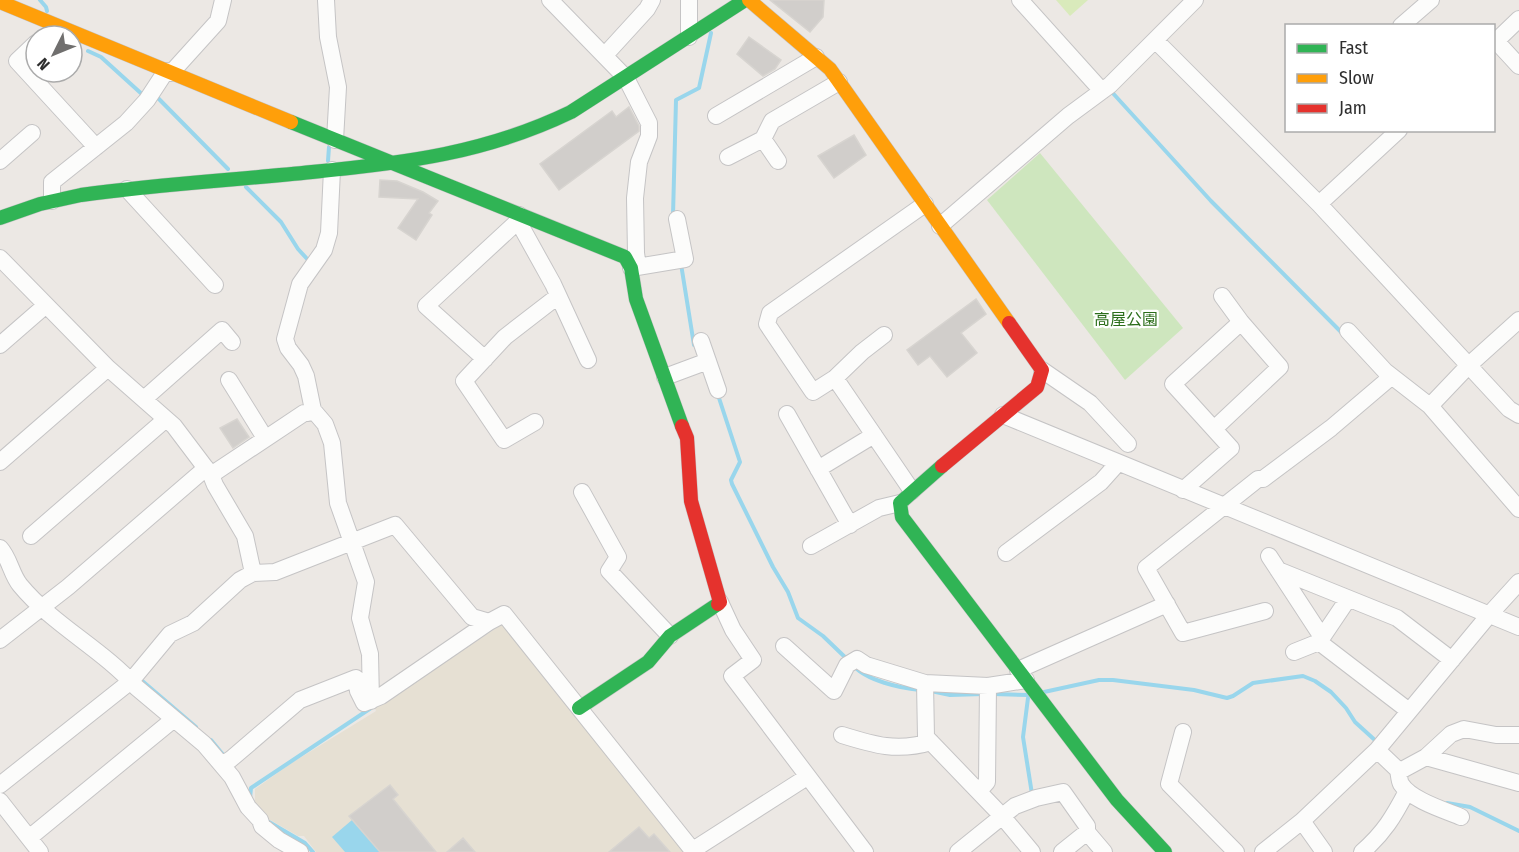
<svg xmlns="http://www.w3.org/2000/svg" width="1519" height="852" font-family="'Fira Sans Condensed','Noto Sans JP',sans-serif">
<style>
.education{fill:#e6e0d3}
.green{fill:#cee6be}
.pitch{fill:#d9eabb}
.water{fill:#99d6ec}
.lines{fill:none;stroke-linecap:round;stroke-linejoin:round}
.stream{stroke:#99d6ec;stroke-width:4}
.building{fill:#d1cecb;stroke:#d7d4d0;stroke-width:1.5}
.street-casing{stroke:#c5c4c5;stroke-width:18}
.fast-casing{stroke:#c5c4c5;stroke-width:15}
.slow-casing{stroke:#c5c4c5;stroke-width:15}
.jam-casing{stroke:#c5c4c5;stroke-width:15}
.street{stroke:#fcfcfb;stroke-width:16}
.fast{stroke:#30b455;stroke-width:14}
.slow{stroke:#ff9f0a;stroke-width:14}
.jam{stroke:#e5322d;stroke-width:14}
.labels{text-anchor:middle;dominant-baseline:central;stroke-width:4.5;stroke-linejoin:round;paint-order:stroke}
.park-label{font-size:16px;fill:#2c6e1b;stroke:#fff}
</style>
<rect width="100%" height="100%" fill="#ece8e4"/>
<path class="education" d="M501 625H504L687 852H316L304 836H298L265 817 255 804V789L290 764 376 711 375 708Z"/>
<path class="green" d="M1040 153 1183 328 1125 380 987 200Z"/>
<path class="pitch" d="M1056 0H1088L1070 16Z"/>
<path class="water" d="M352 820 380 852H345L332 837Z"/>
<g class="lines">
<path class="stream" d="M40 0 46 7 47 11
M88 51 101 57 144 96 145 94
M1110 90 1211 201 1343 334
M156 96 228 169
M328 161 329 147
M246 187 281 222 298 249 309 261
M673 215 676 100 699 88 711 33
M681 264 694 345
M718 395 740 462 731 480 732 484 773 567 788 592 798 618 823 636 848 660
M853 665C866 681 901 688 920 690
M140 679 196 727
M931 691 950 695 983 694
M1044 692 1099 680H1113L1194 690 1227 698 1233 696 1253 683 1303 676 1315 681 1331 692 1346 708 1355 722 1377 742
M993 694 1028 695
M1028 698 1023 737 1032 794
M211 740 225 757
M250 798 251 788 371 708
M1447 803 1470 807 1519 831
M269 822 305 843 313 852"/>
</g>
<path class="building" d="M770 0H824L823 17 810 32Z
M749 37 781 60 775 69 763 76 737 54Z
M629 107 639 126V131L559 190 540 164 612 111 616 117Z
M854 135 866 155 834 178 818 156Z
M380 180 397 181 423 192 438 201 429 213 432 215 416 240 398 228 418 199 379 197Z
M976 299 986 314 961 333 977 353 947 377 930 356 918 365 907 350Z
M237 419 249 437 233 448 220 428Z
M390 785 398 795 393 799 436 852H380L349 816Z
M639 827 649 838 654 834 670 852H609Z
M463 838 475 852H447Z"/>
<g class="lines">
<g class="street-casing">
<path id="street" d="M326 0 328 37 338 87 335 140
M550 0 626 78 649 123V136L639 162 635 198 636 253 638 267
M689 0V37
M1020 0 1102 91
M1401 26 1431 0
M1155 40 1319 204 1509 409 1519 415
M1496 41 1519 66
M36 43 17 61 96 147
M1494 43 1519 19
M605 55 647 9 652 0
M171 73 218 21 223 0
M716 116 816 57
M728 157 763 139
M0 161 32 133
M778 161 763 139 772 121 839 82
M332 170 329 233 324 250 300 284 285 339 288 348 301 365 306 376 313 410 325 424 332 443 338 503 366 582 360 618 370 654 371 701
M127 189 215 285
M52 201V182L126 123 147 100 166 71
M1319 204 1399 130
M518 221 553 284 588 360
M940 226 1068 116 1110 85 1195 0
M0 258 108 368 0 462
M631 268 685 259 677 219
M1348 331 1385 371 1430 406 1519 509
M701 341 718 390
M0 345 46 305
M485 359 426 306 518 221 519 215
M108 368 174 426 211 475 304 413H308L313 410
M1042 370 1090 403 1128 444
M665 377 708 361
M835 378 862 352 884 335
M229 380 265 438
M144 399 222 330 232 342
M1430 406 1469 365 1519 320
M787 414 850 525
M1003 415 1519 627
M535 422 504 440 464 381 505 337 558 296
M1214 429 1280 367 1241 322 1222 296
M818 469 874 435
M211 475 215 485 245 536 253 573
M1183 490 1231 448 1173 384 1241 322
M912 491 835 378 813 392 767 324 770 313 925 204
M582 492 618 557 609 571 670 636
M31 536 166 419
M811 546 879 508 900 503
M0 548C10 559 11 574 20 585 53 625 102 649 136 687L204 744 232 777 248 807 260 820 262 826 279 840 300 852
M1006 553 1101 482 1118 463
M1269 556 1322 637
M1278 570 1397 618 1452 660
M1348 599 1319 642 1409 711
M720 602 733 630 753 660 732 676 865 852
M1265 611 1183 633 1146 568 1258 479H1263L1331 428 1391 377
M0 640 68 587 206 468
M784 646 834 691 847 665 857 659 866 665 925 683 988 686 1026 680
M1294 652 1319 642
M1018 670 1167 604
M925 683 926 737 1002 816 1032 852
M1183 732 1169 784 1236 852
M842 735C874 745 897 752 931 742
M1377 750 1398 770H1402L1426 757 1519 783
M1426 757 1451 734 1464 729 1496 735H1519
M222 765 231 759 300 700 356 678 358 691 364 703 381 696 489 622
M1398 770C1399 774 1399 780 1401 784 1411 800 1444 810 1461 817
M0 785 131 681 170 634 193 623 240 580 253 573 275 572 395 525 472 617 489 622 504 614 694 852
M979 791 987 782 988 686
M0 801 40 852
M1302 821 1324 852
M29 838 174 719
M693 850 807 777
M958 852 1015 806 1036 798 1063 792 1087 826V832L1104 852
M1062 852 1087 832
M1263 852 1302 821 1377 750 1489 615 1519 582
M1362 852C1384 833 1394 816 1407 791"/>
</g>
<g class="fast-casing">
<path id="fast" d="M291 122 625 257 631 268 636 299 682 426
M0 218 40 204 81 195C157 184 235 180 312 172 405 163 486 153 571 112L745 0
M942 466 900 503 902 517 1117 800 1165 852
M579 708 648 662 670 636 718 604"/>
</g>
<g class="slow-casing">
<path id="slow" d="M749 0 830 69 1009 323
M0 2 291 122"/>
</g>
<g class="jam-casing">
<path id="jam" d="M682 426 687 438 691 501 720 602 718 604
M942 466 1037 387 1042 370 1009 323"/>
</g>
<use href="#street" class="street"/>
<use href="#fast" class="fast"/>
<use href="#slow" class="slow"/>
<use href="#jam" class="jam"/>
</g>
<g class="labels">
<g class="park-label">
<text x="1126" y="319">高屋公園</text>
</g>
</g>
<rect x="1285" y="24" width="210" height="108" fill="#ffffff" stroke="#ababab" stroke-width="1.5"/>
<rect x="1297" y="44" width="30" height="9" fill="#30b455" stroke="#ababab" stroke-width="1.5"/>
<text x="1339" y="54" font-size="18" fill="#2e2e2e">Fast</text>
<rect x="1297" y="74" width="30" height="9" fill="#ff9f0a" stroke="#ababab" stroke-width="1.5"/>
<text x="1339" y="84" font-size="18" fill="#2e2e2e">Slow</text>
<rect x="1297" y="104" width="30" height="9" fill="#e5322d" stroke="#ababab" stroke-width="1.5"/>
<text x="1339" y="114" font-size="18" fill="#2e2e2e">Jam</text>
<g transform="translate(54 54) rotate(227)"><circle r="28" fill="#ffffff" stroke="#ababab" stroke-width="1.5"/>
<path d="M0-4.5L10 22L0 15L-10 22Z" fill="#706f6e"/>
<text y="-9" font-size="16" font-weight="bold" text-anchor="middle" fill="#2e2e2e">N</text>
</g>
</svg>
